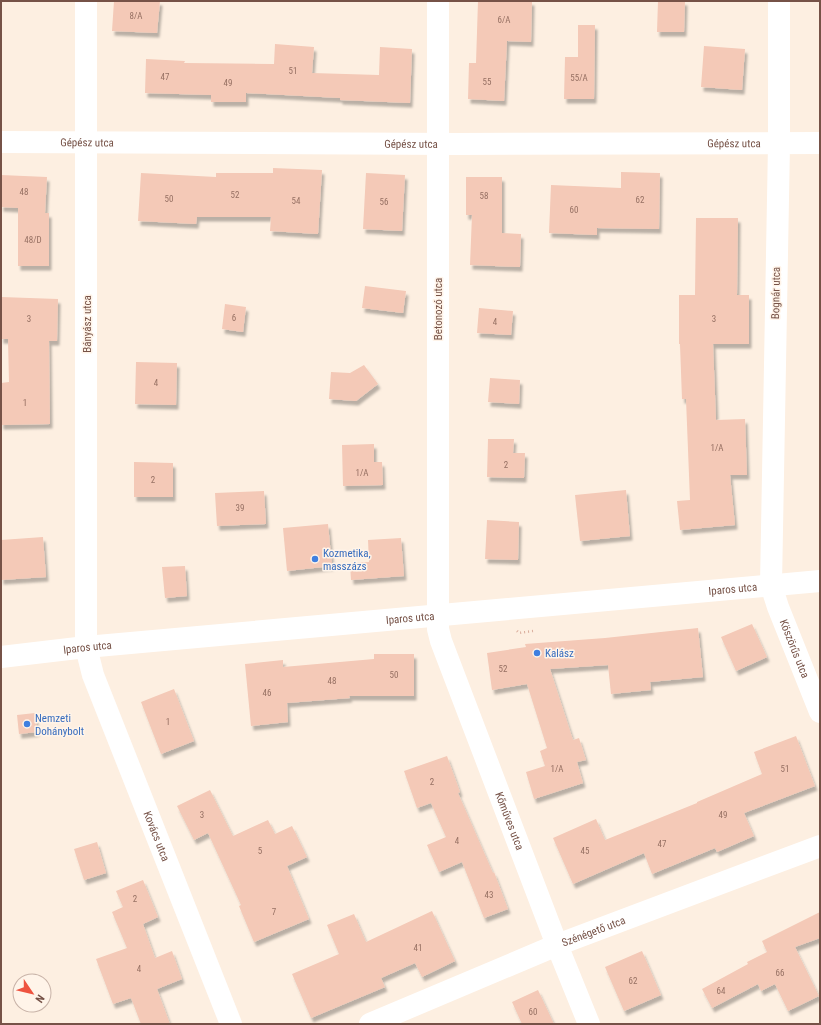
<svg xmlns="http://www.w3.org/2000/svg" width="821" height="1025" font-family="'Roboto Condensed',sans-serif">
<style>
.building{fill:#f4c9b7;filter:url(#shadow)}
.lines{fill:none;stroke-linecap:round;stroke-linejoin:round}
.path{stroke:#d9ac9b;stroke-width:2.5;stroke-dasharray:1 3;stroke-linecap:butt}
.minor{stroke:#fff;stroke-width:22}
.shop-dot{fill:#3f7fe0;stroke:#fff4e9;stroke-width:1.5}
.labels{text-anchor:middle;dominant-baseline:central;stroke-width:3;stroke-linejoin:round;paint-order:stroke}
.number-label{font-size:9px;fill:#967063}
.street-label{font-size:11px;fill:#765247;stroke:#fff4e9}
.shop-label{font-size:11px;fill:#366cbe;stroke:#fff4e9;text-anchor:start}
</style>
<defs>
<filter id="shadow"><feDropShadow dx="2.5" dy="4.5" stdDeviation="1" flood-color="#0004"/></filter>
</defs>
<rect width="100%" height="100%" fill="#fdefe1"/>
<path class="building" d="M114 1H160L157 33 112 31Z
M478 1H532L531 42 507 41 504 101 468 99 469 63H476Z
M658 1H685L684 32H657Z
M578 25H595L594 99H564L565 57H578Z
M275 44 314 47 312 73 379 75 380 47 412 49 410 103 340 100V98L246 93V102H211V95L145 93 146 59 185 61 184 63 274 64Z
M704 46 745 49 742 90 701 87Z
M273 168 322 170 318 234 270 231 271 217H197L196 224 138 221 141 173 216 177V173H273Z
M621 172 660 173 659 229 597 228V235L549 233 551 185 621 188Z
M366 173 405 175 402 231 363 229Z
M1 175 47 177 45 213H49V266H18V208L1 207Z
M466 177H502V233L521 234 520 267 470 265 472 215H466Z
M696 218H738L737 295H749V344H713L716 420 745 419 747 475H730L735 525 680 530 677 501 690 500 686 399H682L680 344H679V295H695Z
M365 286 406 291 403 313 362 308Z
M1 297 58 299 57 341H49L50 424 1 425V383L9 382 8 339H1Z
M225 304 246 307 243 332 222 329Z
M479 308 513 311 511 335 477 333Z
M136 362 177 363 176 405 135 404Z
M364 365 378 384 356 401 329 399 331 372 350 373Z
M490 378 520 380 519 404 488 402Z
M488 439H514L513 453H525L524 478 487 477Z
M374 444V462H382L383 485 343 486 342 445Z
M134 462 173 463V497H134Z
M626 490 630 536 580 541 575 495Z
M264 491 266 524 217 526 215 493Z
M487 520 519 522 518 560 485 559Z
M328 524 332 566 287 571 283 528Z
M43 537 46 577 1 580V540Z
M401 538 404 576 351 580 350 563 369 562 368 540Z
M185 566 187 596 165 598 162 567Z
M752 624 767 657 736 671 721 637Z
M698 628 703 677 650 682 651 690 611 694 608 665 550 669 573 740 579 738 586 760 577 762 583 783 534 799 526 772 545 766 540 751 547 748 527 684 492 690 487 653 526 647 525 644 605 638Z
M374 654H414V696H349L350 698 287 703 288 722 251 726 245 664 283 660V667L374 659Z
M174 689 194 741 161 754 141 702Z
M35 713 37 732 19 734 17 715Z
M796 736 815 786 744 813 754 836 717 852 715 848 652 874 644 853 573 884 553 838 596 819 605 840 697 803V802L762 774 754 752Z
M447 756 460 792 458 793 493 873 494 872 508 909 484 918 462 862 439 872 427 845 446 837 431 803 417 808 404 771Z
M210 790 233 836 268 820 275 834 292 826 307 857 287 866 309 919 254 942 239 906 241 905 208 833 194 840 177 806Z
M97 842 106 873 84 880 74 849Z
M143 880 158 917 143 924 155 958 172 951 182 979 157 989 170 1024H141L131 998 113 1004 96 959 127 948 112 912 123 907 116 891Z
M432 911 455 961 422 977 415 963 381 978 385 987 311 1018 292 974 339 954 327 925 354 914 366 942Z
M820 912V938L795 947 819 996 788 1011 775 984 761 991 758 984 712 1008 702 989 748 964 747 962 767 952 762 941Z
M642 951 661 995 624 1011 605 967Z
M538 990 554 1024H522L512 1002Z"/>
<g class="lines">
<path class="path" d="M517 631 519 633 533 631"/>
<g class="minor">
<path id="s1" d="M86 1V647L93 675 231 1024"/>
<path id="s2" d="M438 1V629L441 641 557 945 589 1024"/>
<path id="s3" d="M779 1V144L771 585 778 607 820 712"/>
<path id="s4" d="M1 142 457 144 820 143"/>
<path id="s5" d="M1 657 86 647 820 581"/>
<path id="s6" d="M370 1024 557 945 820 846"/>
</g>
</g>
<g class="shop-dot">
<circle cx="315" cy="559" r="4"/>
<circle cx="537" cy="653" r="4"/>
<circle cx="27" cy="724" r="4"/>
</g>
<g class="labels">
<g class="number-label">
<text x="136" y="16">8/A</text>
<text x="504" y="20">6/A</text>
<text x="293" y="71">51</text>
<text x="165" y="77">47</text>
<text x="579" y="78">55/A</text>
<text x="487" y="82">55</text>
<text x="228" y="83">49</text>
<text x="24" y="192">48</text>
<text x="235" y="195">52</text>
<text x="484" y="196">58</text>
<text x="169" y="199">50</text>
<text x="640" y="200">62</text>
<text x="296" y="201">54</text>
<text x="384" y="202">56</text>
<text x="574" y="210">60</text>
<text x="33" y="240">48/D</text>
<text x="234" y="318">6</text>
<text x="29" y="319">3</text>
<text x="714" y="319">3</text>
<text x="495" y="322">4</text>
<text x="156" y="383">4</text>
<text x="25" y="403">1</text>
<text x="717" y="448">1/A</text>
<text x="506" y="465">2</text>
<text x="362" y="473">1/A</text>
<text x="153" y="480">2</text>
<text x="240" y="508">39</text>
<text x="503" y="669">52</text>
<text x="394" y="675">50</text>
<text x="332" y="681">48</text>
<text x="267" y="693">46</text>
<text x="168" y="722">1</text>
<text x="557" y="769">1/A</text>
<text x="785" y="769">51</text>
<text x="432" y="782">2</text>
<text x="202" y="815">3</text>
<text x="723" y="815">49</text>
<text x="457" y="841">4</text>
<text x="662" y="844">47</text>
<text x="260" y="851">5</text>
<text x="585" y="851">45</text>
<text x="489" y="895">43</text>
<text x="135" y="899">2</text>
<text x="274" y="912">7</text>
<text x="418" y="948">41</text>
<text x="139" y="969">4</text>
<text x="780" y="973">66</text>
<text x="633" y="981">62</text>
<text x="721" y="991">64</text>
<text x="533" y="1012">60</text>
</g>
<g class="street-label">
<text stroke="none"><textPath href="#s4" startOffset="86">Gépész utca</textPath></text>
<text stroke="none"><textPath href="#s4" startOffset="410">Gépész utca</textPath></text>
<text stroke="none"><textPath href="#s4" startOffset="733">Gépész utca</textPath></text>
<text transform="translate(776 293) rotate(-89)">Bognár utca</text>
<text transform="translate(438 309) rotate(-90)">Betonozó utca</text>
<text transform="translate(87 324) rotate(-90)">Bányász utca</text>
<text stroke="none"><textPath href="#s5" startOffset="735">Iparos utca</textPath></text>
<text stroke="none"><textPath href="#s5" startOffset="411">Iparos utca</textPath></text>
<text stroke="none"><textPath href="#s5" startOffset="87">Iparos utca</textPath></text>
<text stroke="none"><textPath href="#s3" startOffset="652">Köszörűs utca</textPath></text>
<text stroke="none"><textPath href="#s2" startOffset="833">Kőműves utca</textPath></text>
<text stroke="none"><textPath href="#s1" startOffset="848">Kovács utca</textPath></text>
<text stroke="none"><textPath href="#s6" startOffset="242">Szénégető utca</textPath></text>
</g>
<g class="shop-label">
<text x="323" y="553">Kozmetika,<tspan x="323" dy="13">masszázs</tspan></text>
<text x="545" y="653">Kalász</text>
<text x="35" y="718">Nemzeti<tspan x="35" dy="13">Dohánybolt</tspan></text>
</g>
</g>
<rect width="821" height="1025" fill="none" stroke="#765247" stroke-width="4"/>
<g transform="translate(32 993) rotate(125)"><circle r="19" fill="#fff4e9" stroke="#c8b3a8"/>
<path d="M0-3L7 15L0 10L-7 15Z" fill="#ee533f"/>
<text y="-6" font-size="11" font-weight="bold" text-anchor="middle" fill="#765247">N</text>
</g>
</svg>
